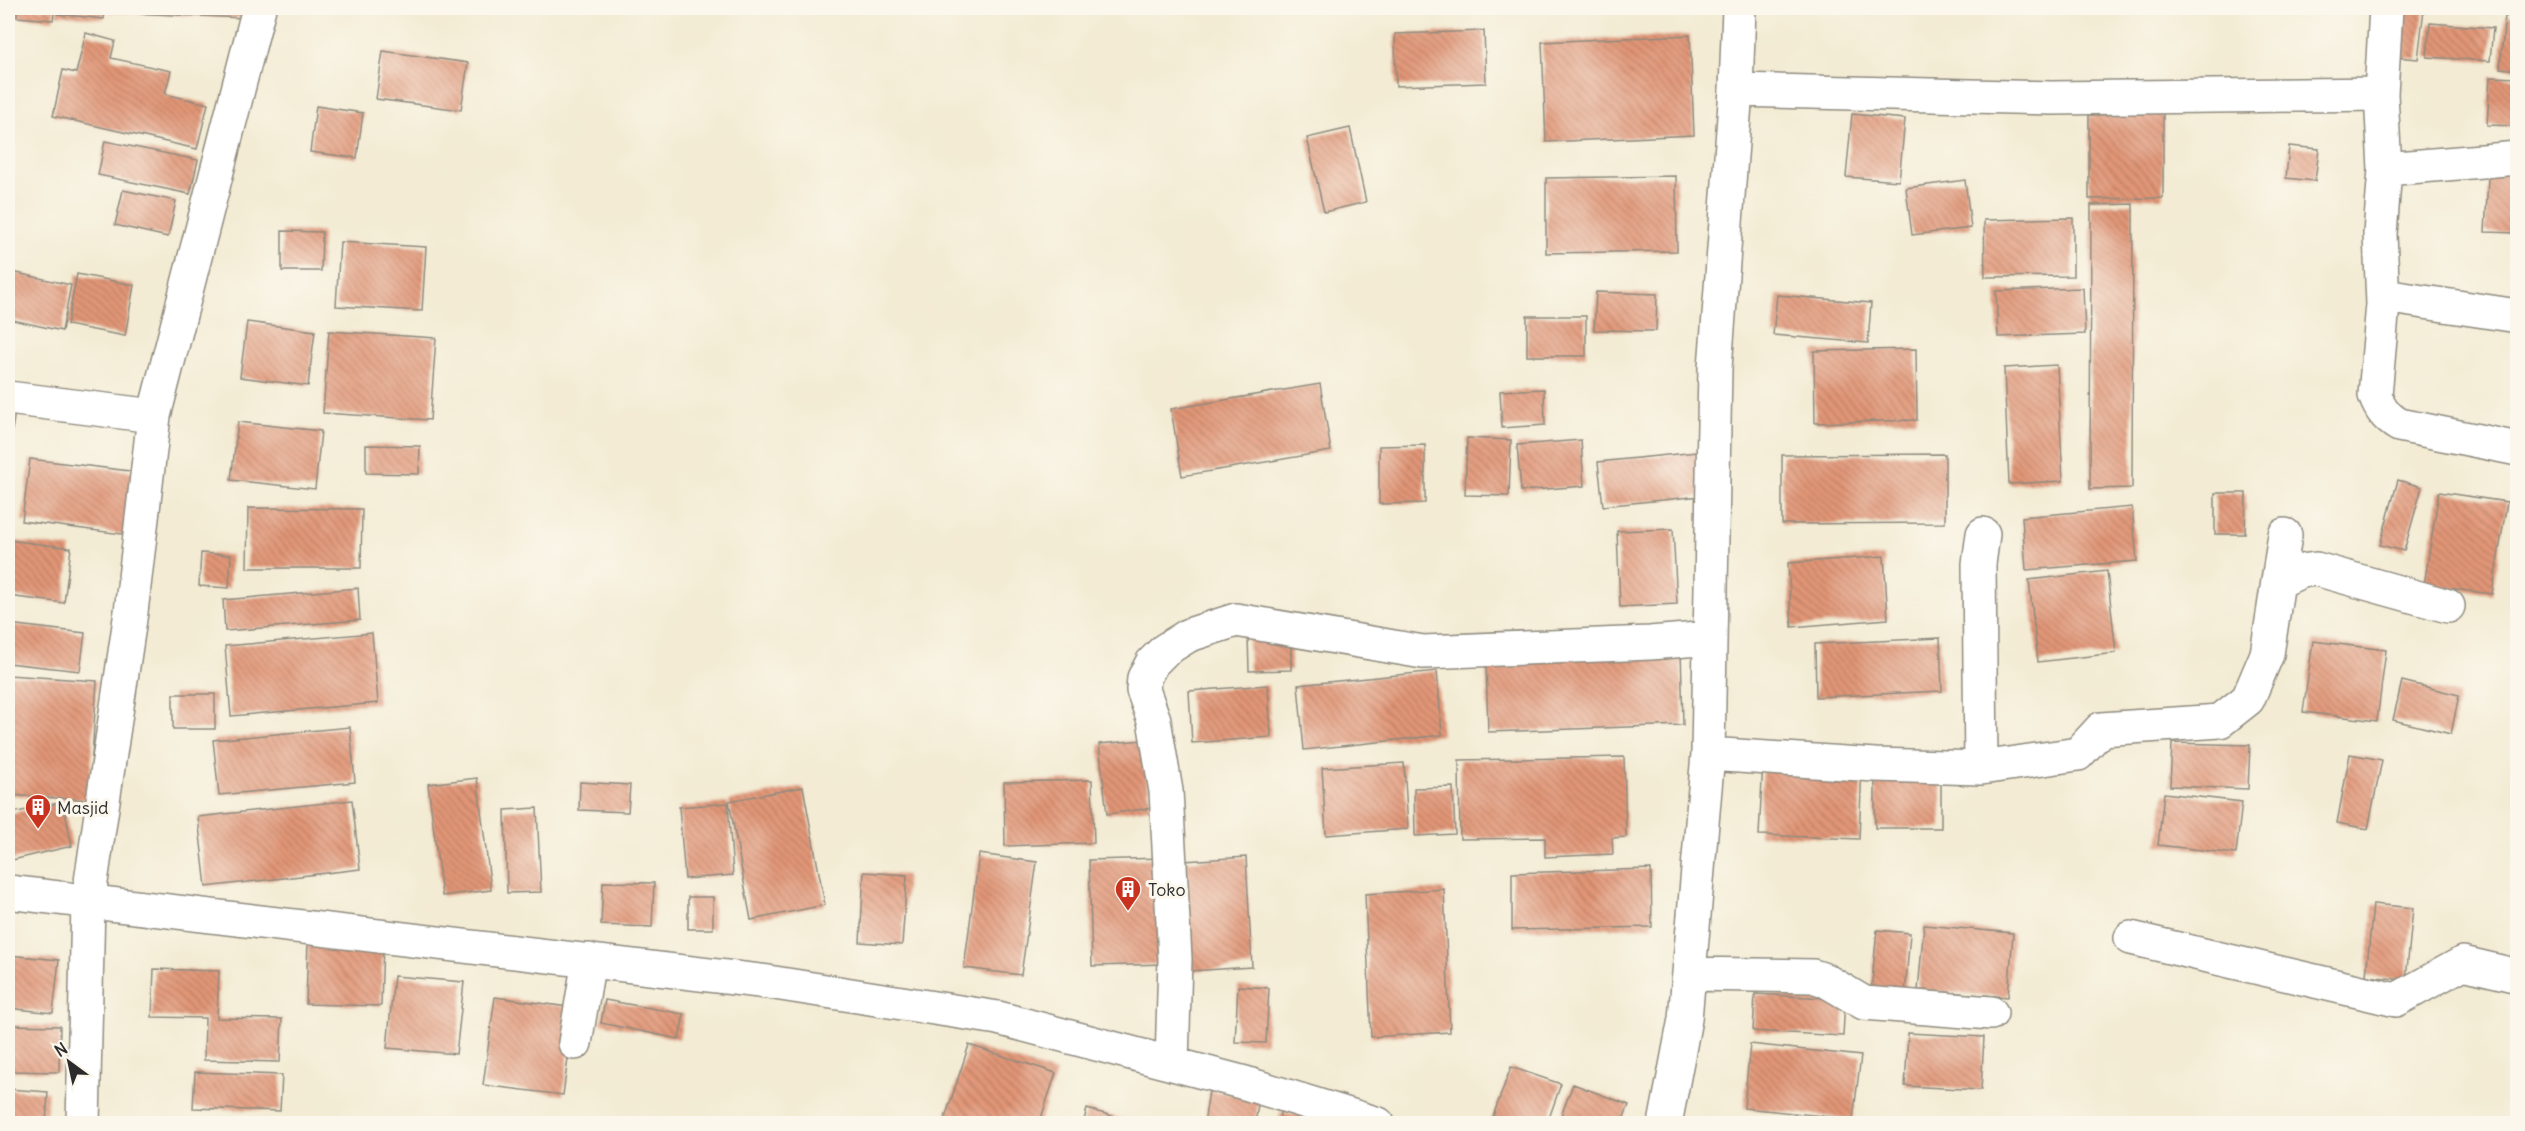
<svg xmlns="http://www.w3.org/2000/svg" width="2525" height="1131" font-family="Delius,sans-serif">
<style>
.building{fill:url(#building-back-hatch)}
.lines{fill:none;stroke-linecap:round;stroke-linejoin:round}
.minor-casing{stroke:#8f8b7f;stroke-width:36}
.minor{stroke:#fff;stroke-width:33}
.labels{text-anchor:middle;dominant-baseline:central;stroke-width:6;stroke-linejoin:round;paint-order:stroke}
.poi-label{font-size:18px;fill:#2b2b2b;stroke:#fbf7ec;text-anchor:start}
</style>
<defs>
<pattern id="building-back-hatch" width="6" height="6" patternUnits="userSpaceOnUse" patternTransform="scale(1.5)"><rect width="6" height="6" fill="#e29677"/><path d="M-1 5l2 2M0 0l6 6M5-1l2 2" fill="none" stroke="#b77b62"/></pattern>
</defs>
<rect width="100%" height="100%" fill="#fbf7ec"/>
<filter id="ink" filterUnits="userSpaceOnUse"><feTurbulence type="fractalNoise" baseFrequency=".0167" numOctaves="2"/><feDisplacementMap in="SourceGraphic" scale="12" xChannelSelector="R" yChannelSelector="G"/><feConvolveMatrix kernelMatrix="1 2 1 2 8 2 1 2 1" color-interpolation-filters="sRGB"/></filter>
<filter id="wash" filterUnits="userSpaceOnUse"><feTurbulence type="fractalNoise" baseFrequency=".008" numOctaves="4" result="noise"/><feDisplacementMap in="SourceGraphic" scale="24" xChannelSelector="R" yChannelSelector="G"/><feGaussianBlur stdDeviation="1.35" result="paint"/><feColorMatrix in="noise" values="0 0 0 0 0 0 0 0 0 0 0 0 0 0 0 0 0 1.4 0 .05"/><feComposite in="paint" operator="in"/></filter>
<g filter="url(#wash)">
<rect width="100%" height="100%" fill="#f3ebd3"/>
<g id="blocks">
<path class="building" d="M17 8H55L53 20 17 17Z
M58 8H105L104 19 57 14Z
M109 8H245L244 18 109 12Z
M2401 8 2424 9 2418 59 2395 57Z
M2505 16 2518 17V70L2500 68Z
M2430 23 2493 28 2490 61 2427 57Z
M1484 31 1486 83 1396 86 1395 34Z
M86 33 115 41 111 58 171 71 165 94 208 104 197 149 53 116 63 70 76 73Z
M1690 35 1694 135 1546 142 1542 42Z
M383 51 468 63 461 110 376 99Z
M2490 77 2518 78V126L2487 125Z
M316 106 363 113 357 158 310 152Z
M2163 113V198L2089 199V115Z
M1852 114 1905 119 1899 181 1846 177Z
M1350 128 1366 202 1324 212 1307 138Z
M105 141 198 160 190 194 98 175Z
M2289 146 2319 149 2315 181 2286 178Z
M2489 161 2518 162V233L2485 232Z
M1676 176 1677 251 1546 253V178Z
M1965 180 1971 228 1912 235 1906 188Z
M123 190 176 201 168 237 115 225Z
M2133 204 2132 488 2090 489 2091 205Z
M2073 218V276L1985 277 1984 220Z
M282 231 322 232 321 271H282Z
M340 242 426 247 422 311 336 306Z
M8 271 71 285 62 331 8 319Z
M77 274 134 285 125 336 67 325Z
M2083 288 2085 334 1998 337 1996 291Z
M1596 292 1657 294 1656 331 1594 330Z
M1777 295 1871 303 1868 343 1773 335Z
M1527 316H1586V356H1527Z
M247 322 315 331 308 386 240 377Z
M329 331 436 338 430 420 323 413Z
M1916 349 1917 420 1815 423 1814 351Z
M2057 365 2063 481 2009 484 2004 368Z
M1320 384 1331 451 1182 476 1171 409Z
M1544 389 1545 425 1502 428 1500 391Z
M8 411 15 412 9 449H8Z
M238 422 321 431 315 489 231 480Z
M1467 438 1511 440 1509 496 1465 495Z
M1581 440 1584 486 1521 491 1517 445Z
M366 445 420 446 419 474 366 473Z
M1425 445V503L1379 504V446Z
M1697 452 1701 496 1603 506 1598 462Z
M1945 454V523L1782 524V455Z
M30 459 138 472 129 535 22 521Z
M2398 480 2422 487 2404 551 2380 545Z
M2439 492 2507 502 2492 594 2424 585Z
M2215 493H2246L2245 534H2215Z
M2132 507 2137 561 2026 570 2022 517Z
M248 508 362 509 361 568H247Z
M1673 529 1677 604 1620 607 1617 531Z
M8 540 71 548 64 603 8 596Z
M201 553 231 555 229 588 199 586Z
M1884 556 1888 619 1792 627 1788 563Z
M2107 571 2116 653 2038 662 2029 580Z
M358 588 360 620 225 631 223 600Z
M8 624 85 633 80 671 8 663Z
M372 633 378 703 231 716 225 646Z
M1248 636H1291V670L1249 671Z
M1940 638 1942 691 1816 697 1815 644Z
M2313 641 2386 650 2377 721 2303 712Z
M1681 650 1683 725 1488 732 1486 657Z
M1437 671 1442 735 1304 750 1298 685Z
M8 675 97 681 89 800 8 795Z
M2402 681 2459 695 2451 734 2393 720Z
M1268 685 1271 737 1192 743 1189 691Z
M173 694H215V729H173Z
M350 727 355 782 219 795 213 740Z
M1143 740 1151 808 1107 814 1099 744Z
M2172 743 2250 745 2248 789 2170 786Z
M2350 754 2382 760 2368 829 2337 823Z
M1624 757 1626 837 1612 838 1613 854 1545 857V838L1460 839 1459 760Z
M1763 762 1862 765 1859 839 1759 835Z
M1404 763 1408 829 1326 835 1322 768Z
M1941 776V828H1875V777Z
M477 778 491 890 442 896 428 784Z
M1092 780 1094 843 1005 846 1004 782Z
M580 782 630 785 628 812 579 810Z
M803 787 825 905 751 920 729 801Z
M1453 787 1455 834 1415 836 1414 788Z
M2164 793 2242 802 2236 854 2158 845Z
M352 800 360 869 206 887 198 817Z
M63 802 72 846 8 861V814Z
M728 803 733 875 685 879 679 807Z
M537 808 541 892 507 893 505 810Z
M979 854 1037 862 1021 975 964 968Z
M1246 857 1252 967 1190 971 1184 861Z
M1164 858 1166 964 1092 966 1089 860Z
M1651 869 1652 927 1512 930V873Z
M864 872 907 875 902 945 860 942Z
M603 882 654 883 652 927 601 925Z
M1444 889 1450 1032 1371 1037 1365 894Z
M688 897H713V929H688Z
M2373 904 2413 908 2406 980 2366 976Z
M1924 925 2013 933 2008 997 1918 990Z
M1877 930 1910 933 1905 995 1871 992Z
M308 940 383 942 381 1006 306 1004Z
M8 955 59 960 53 1013 8 1008Z
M154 969 219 971 217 1018 282 1019 280 1062 204 1060 205 1018 152 1017Z
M394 976 464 982 456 1054 387 1048Z
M1238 986 1269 988 1266 1043 1235 1042Z
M1755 994 1845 999 1843 1036 1753 1031Z
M495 997 575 1008 563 1095 483 1085Z
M605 1000 684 1014 679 1039 601 1023Z
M8 1025 60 1026 59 1072 8 1071Z
M1908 1033 1984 1037 1981 1090 1905 1086Z
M1750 1044 1861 1056 1853 1119 1744 1108Z
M969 1045 1056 1073 1039 1124H943Z
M1511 1067 1561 1084 1547 1124H1490Z
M195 1072 282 1075 280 1111 193 1108Z
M1573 1084 1629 1105 1621 1124H1558Z
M8 1089 48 1092 46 1124H8Z
M1209 1091 1259 1098 1255 1124H1204Z
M1087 1109 1138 1123V1124H1083Z
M1280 1112 1357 1122V1124H1279Z"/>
</g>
</g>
<g filter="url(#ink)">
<use href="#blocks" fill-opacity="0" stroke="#8f8b7f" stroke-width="1.5"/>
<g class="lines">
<g class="minor-casing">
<path id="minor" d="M1736 90 2051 98 2381 94
M2385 169 2518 158
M2383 304 2380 234 2385 169 2381 94 2386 8
M2518 316 2397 298 2383 304 2375 395C2380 409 2386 417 2399 425L2518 449
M8 398 154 416
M2278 582 2301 571 2316 569 2448 606
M1708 754 1875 765 1981 768 2078 754 2101 729 2220 721 2248 699 2267 654 2285 535
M1981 768 1979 564 1983 534
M8 892 768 982 998 1018 1245 1083 1378 1124
M2131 938 2396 1000 2463 963 2518 976
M1689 974 1813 976 1825 980 1864 1003 1991 1013
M575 1043 589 960
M1172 1064 1175 959 1166 791 1154 720 1143 690 1144 678 1152 663 1165 650 1189 635 1236 620 1423 652 1650 643 1710 638
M83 1124 88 902 131 612 154 416 259 8
M1665 1124 1685 1019 1708 754 1715 368 1736 90 1739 8"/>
</g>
<use href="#minor" class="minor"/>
</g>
</g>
<defs>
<g id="building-pin" transform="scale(1.35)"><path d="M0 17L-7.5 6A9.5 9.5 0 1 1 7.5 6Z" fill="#c8321e" stroke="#fbf7ec"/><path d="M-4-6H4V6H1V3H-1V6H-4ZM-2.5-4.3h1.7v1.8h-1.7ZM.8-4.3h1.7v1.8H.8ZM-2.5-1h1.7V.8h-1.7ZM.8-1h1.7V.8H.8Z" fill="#fff"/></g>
</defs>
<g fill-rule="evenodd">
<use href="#building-pin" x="38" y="807"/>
<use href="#building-pin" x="1128" y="889"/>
</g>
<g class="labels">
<g class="poi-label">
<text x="57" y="807">Masjid</text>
<text x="1148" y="889">Toko</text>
</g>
</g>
<rect width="2525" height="1131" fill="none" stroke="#fbf7ec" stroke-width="30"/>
<g transform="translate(69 1062) rotate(327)" stroke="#fbf7ec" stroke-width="4.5" paint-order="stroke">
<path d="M0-4.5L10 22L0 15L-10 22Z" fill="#2b2b2b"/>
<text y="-9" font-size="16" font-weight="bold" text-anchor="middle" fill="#2b2b2b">N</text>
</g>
</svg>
